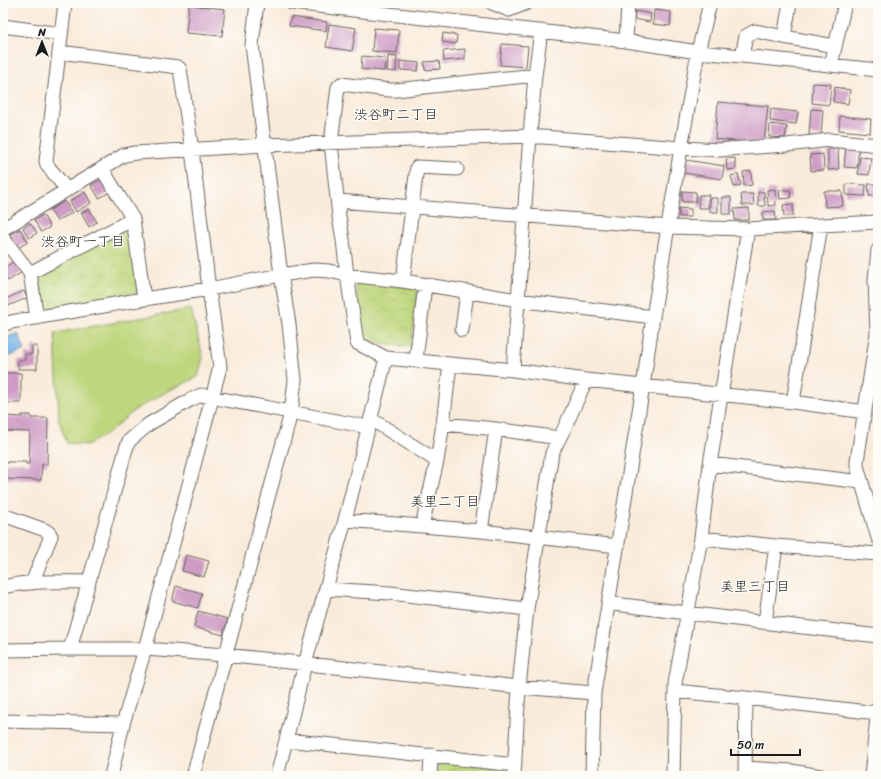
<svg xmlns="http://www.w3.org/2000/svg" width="881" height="779" font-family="Sriracha,'Klee One',sans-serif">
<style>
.park{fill:url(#park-crowns);stroke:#6d794c}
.pitch{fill:#bed67b;stroke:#6d794c}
.water{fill:#76b3e8;stroke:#496882}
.building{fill:#ce9bc5}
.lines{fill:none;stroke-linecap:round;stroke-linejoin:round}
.minor-casing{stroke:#69645e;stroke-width:15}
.minor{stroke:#fff;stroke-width:13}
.labels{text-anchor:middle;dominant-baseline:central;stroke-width:3;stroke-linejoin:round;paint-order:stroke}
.neighbourhood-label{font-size:14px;fill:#1c1c1c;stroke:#fdfcf7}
</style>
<defs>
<pattern id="park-crowns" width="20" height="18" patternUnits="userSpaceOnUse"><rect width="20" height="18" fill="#bed67b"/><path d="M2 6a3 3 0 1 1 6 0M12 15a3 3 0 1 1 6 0" fill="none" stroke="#a3b76a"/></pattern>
</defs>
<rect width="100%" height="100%" fill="#fdfcf7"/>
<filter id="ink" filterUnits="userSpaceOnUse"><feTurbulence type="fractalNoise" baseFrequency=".025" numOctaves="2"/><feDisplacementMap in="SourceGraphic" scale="8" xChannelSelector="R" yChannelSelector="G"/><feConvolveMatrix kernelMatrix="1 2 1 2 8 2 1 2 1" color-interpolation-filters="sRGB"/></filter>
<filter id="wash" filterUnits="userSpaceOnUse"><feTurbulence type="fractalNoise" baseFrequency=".012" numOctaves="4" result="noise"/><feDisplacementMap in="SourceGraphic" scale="16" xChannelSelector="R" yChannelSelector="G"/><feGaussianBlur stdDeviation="0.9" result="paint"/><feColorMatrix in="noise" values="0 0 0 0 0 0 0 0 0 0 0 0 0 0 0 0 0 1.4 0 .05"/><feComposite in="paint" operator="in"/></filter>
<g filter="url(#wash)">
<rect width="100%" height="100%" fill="#f9ebda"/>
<path class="park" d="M124 227 130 231 138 291 134 294 45 309 38 274Z
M355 280 418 289 411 347 363 341Z
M438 761 509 769V776H437Z"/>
<path class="pitch" d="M191 309 203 357 198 377 170 390 136 409 107 434 87 445 67 443 59 421 55 333Z"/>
<path class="water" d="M18 333 25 350 3 359V339Z"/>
<g id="blocks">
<path class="building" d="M189 5 225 9 222 36 186 33Z
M654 10 671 12 670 26 653 24Z
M635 11 651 14 650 22 634 19Z
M291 17 327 22 326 31 289 26Z
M329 24 356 28 352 51 326 47Z
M374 28 399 30 397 53 372 51Z
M443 33 457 35 456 44 442 42Z
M502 44 528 46 526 67 500 65Z
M465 49V59L444 61 443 51Z
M362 56 385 58 384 71 361 69Z
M388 56 397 57 396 72 387 71Z
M400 61 419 63 418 71 400 70Z
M439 61 440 69 425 70 424 62Z
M813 83 831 84 829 105 812 103Z
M835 87 850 90 848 104 833 102Z
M718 102 768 106 764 144 715 139Z
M771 109 798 112 796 124 770 121Z
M811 109 823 110 821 136 809 135Z
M840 116 871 119 870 133 839 130Z
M770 124 787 126 785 138 769 137Z
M846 147 859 148 857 168 844 167Z
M828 149H838L839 169 828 170Z
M823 154 824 170 811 171 810 155Z
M876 156 878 157V169H875Z
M860 157 871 158 869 175 858 174Z
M735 158 736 169 727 170 726 159Z
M686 160 724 166 722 179 684 173Z
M751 171 752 185 744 186 743 172Z
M738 174 741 185 734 187 731 176Z
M102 179 110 192 99 198 91 185Z
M846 184 866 185 865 196 846 195Z
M868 184H878V196H869Z
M775 189 776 205 768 206 767 190Z
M779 190H790L791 198 780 199Z
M682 191 696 192V202H682Z
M824 191H842L843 206 825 207Z
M85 192 91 203 76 212 70 201Z
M758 192H764L765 206H758Z
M741 194H753L754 205H742Z
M699 195H709L708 208H698Z
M722 197H731V214H722Z
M710 198H718V212H710Z
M65 201 72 213 57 221 50 210Z
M793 204V216H784L783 205Z
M679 208 691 209V217H679Z
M749 208V220H735L734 209Z
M89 209 97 222 89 227 81 213Z
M775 211 776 220H763V212Z
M43 215 50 227 41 232 34 220Z
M30 223 37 233 29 238 23 228Z
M20 229 28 242 18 248 10 234Z
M14 261 22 272 8 281 3 274V269Z
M24 291 27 298 8 306 5 299Z
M32 346H37V369H18V360H25V354H32Z
M3 373H21V403H3Z
M22 415H31V418H48L47 465 42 464 41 480 3 479V463L7 464V462H26V464H29L30 432 3 431V416L22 417Z
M186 555 209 561 204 577 182 571Z
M176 586 202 593 198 608 172 601Z
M198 611 228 619 223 635 194 627Z"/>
</g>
</g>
<g filter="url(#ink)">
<use href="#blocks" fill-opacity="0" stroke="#69645e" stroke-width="1"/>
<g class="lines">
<g class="minor-casing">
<path id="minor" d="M65 3 46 161 47 165 67 190
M292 3 626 41 698 52 742 56 878 70
M492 3 509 10 527 3
M790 3 784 37 835 46
M3 26 61 34
M626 41 628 3
M59 52 178 67 180 69 192 150 209 289 219 359 220 367 212 398 145 649 123 724 111 776
M742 56 746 36 755 31 784 37
M831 65 845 3
M535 75 396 90H389L341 84 338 87 331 143 339 216 343 240 347 275 357 343 386 358 513 370 586 380 793 402 865 412
M102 169 133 219 144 299
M338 201 669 227 748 229 878 222
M3 229 124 155 135 153 265 145 530 136 681 148 721 150 729 149 787 145 830 140 878 145
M3 238 30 273 37 318
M878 250 875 280 877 333 857 461V466L878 538
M30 273 133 219
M403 281 417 167 457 169
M3 325 11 322 144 299 209 289 281 275 314 270 329 271 347 275 403 281 518 300 653 317
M462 330 467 292
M416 360 425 285
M513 370 530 136 535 75 541 31
M793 402 821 225
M371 419 437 461
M443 424 496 429 559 438
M710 464 862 482
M3 515 45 530 49 533 51 536 32 583
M345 520 422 526 481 531 618 546
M422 526 437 461 443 424 450 364
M481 531 496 429
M701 538 776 546 878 554
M3 587C30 580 60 582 89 582
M326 589 390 593 527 609
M608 603C698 615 788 625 878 636
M765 622 776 546
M70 649 126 449 129 441 149 424 190 400 201 395 368 427
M3 650 70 649H145L225 655 519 687 594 693
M675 691 746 698 877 713
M3 721 123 724
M287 740 515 765
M745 768 791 771 821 776
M193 776 291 413 295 380 289 324 281 275 252 45 257 3
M277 776 305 664 345 520 386 358
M430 776 431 755
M514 776 519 687 527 609 552 453 565 427 586 380
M592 776 594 693 643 386 653 317 681 148 698 52 710 3
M673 776 675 691V684L701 538 710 464 748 229
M745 776 746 698
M871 776 878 707"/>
</g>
<use href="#minor" class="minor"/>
</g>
</g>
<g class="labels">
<g class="neighbourhood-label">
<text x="396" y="114">渋谷町二丁目</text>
<text x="83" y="241">渋谷町一丁目</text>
<text x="445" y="501">美里二丁目</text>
<text x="755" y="586">美里三丁目</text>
</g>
</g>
<rect width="881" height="779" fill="none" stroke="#fdfcf7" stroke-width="16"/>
<g transform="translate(42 42)" stroke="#fdfcf7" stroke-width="3" paint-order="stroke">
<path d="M0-3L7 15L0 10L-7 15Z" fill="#1c1c1c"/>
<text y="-6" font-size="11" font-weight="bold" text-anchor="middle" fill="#1c1c1c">N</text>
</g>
<path d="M731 749v6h69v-6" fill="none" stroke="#1c1c1c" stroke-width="2"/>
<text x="737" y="749" font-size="12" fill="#1c1c1c" stroke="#fdfcf7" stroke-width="3" paint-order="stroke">50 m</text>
</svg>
